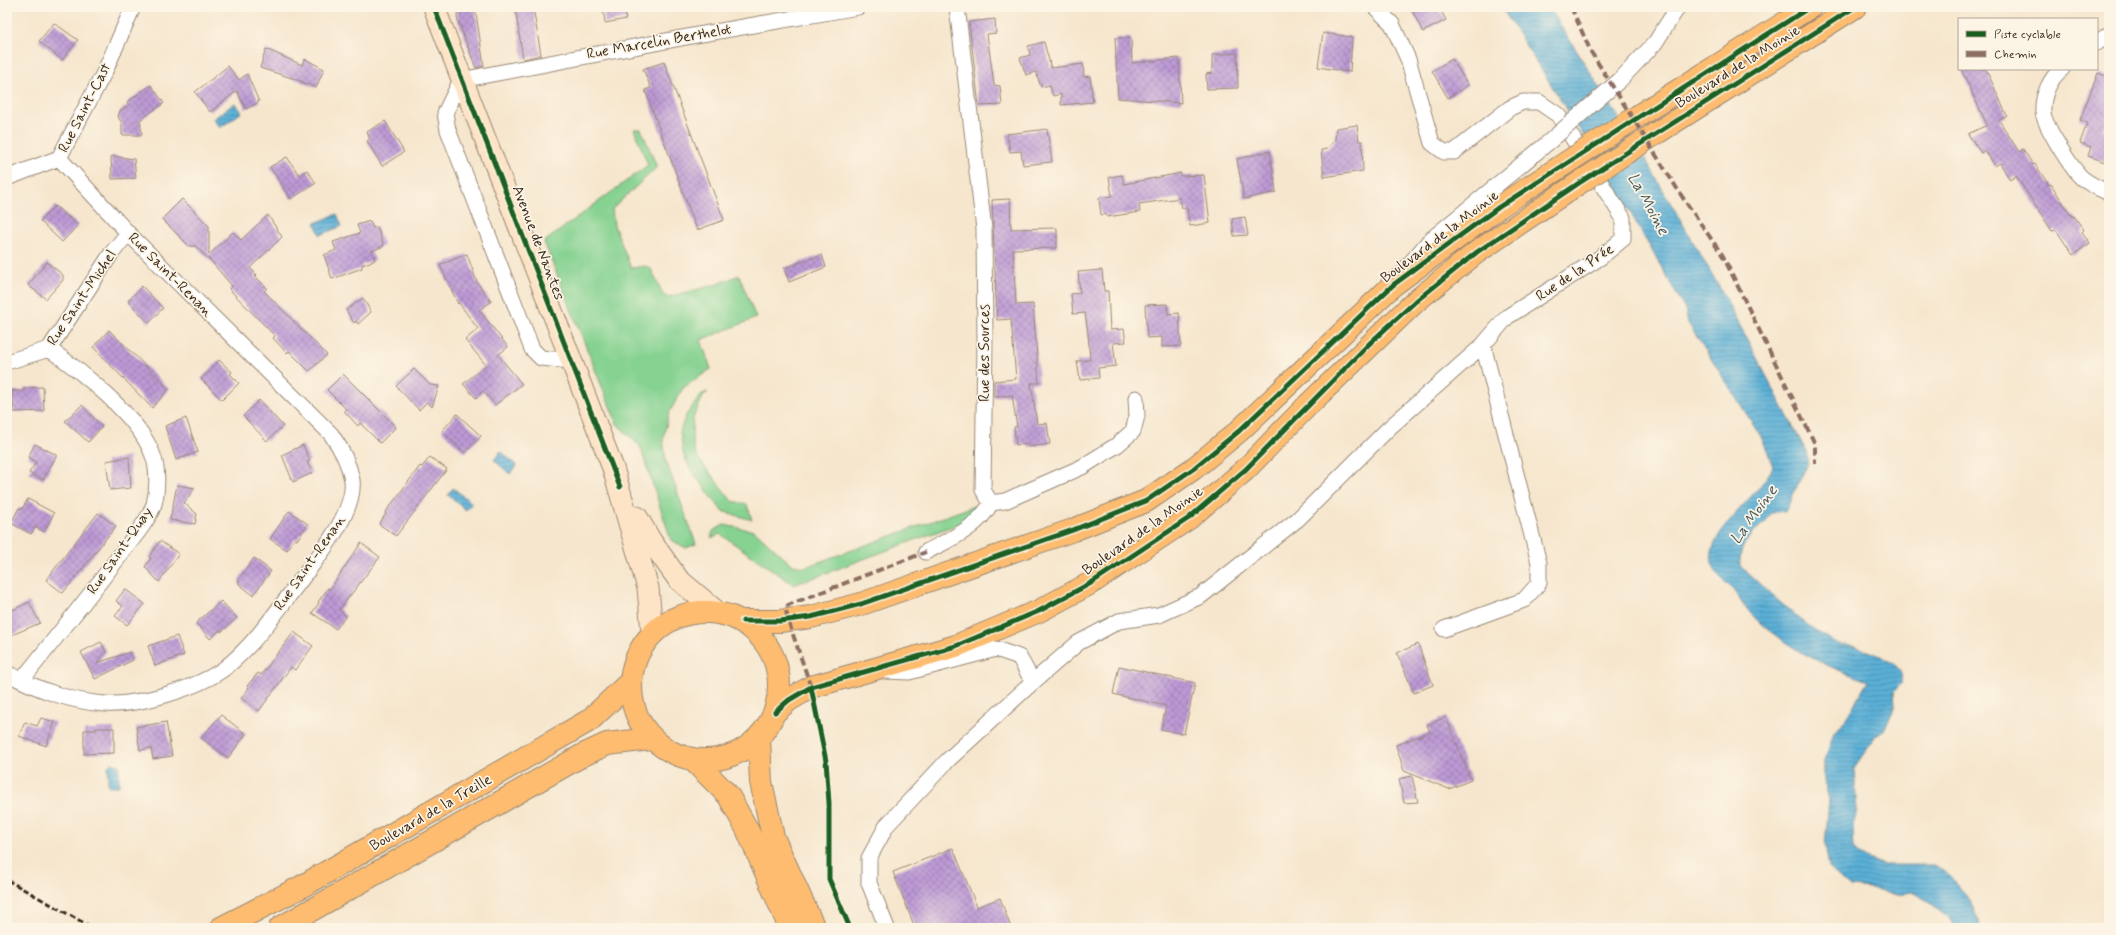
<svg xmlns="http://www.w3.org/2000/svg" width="2116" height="935" font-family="Mynerve,sans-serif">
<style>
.grass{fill:#85d291;stroke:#607e58}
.water{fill:url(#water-rules);stroke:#4b6d7a}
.building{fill:url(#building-cross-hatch)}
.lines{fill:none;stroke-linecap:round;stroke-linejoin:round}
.minor-casing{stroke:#988876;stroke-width:17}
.secondary-casing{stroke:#988876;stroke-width:23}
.primary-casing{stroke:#988876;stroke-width:24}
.minor{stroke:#fff;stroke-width:15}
.secondary{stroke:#fee4c6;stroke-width:21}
.primary{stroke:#fdbc70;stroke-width:22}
.rail{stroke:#3b2a1e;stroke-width:3;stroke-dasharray:6 3;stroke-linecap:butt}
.minor-bridge-casing{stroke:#988876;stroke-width:17;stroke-linecap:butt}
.primary-bridge-casing{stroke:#988876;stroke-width:24;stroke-linecap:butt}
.minor-bridge{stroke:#fff;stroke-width:15}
.primary-bridge{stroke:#fdbc70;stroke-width:22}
.quiet{stroke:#8d6e63;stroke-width:4;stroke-dasharray:8 4;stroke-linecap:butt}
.cycleway-casing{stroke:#fcf5e5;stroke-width:8}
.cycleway{stroke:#1b5e20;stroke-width:5}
.labels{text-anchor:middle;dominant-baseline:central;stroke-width:3.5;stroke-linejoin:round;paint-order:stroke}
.street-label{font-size:15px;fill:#3b2a1e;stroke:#fcf5e5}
.water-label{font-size:16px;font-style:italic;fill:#46595f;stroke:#fcf5e5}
</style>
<defs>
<pattern id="water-rules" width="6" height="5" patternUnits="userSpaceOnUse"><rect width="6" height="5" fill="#5bb0d7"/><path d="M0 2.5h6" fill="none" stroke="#4c8fae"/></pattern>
<pattern id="building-cross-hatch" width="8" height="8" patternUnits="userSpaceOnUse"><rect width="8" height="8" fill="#bd9ad6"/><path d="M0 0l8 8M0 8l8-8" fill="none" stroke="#9b7ead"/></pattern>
</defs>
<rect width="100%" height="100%" fill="#fcf5e5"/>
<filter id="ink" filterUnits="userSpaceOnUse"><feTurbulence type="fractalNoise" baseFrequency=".025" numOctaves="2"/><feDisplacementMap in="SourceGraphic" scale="8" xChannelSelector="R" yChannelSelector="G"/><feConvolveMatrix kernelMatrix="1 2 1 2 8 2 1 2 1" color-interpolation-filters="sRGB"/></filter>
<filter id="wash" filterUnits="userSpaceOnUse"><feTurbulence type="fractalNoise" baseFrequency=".012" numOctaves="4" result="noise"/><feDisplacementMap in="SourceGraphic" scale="16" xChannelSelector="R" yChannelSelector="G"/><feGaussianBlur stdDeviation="0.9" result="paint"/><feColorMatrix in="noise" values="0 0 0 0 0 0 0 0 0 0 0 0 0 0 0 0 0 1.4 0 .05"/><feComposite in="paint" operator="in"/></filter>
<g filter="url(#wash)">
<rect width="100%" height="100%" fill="#f6e6cd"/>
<path class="grass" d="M634 129H641L657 167 612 209 614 225 631 268 645 266 651 269 663 295 668 297 718 284 739 275 756 318 701 340 711 369 683 388 669 413 663 439 666 461 696 544 686 548 671 540 640 446 617 424 544 242 648 165Z
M708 392 704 395 693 418 692 436 694 449 698 458 732 501 747 504 752 520 722 511 689 467 683 453 680 431 686 415 702 394Z
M974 506V518L794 585 720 534 711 538 713 531 724 525 755 531 792 565 805 567Z"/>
<path class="water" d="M1501 7H1549L1645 159 1684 226 1721 290 1806 451 1808 463 1785 512 1774 511 1767 518V521C1752 532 1738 546 1740 566 1769 592 1799 622 1832 641 1840 645 1848 645 1856 647 1870 651 1886 657 1897 667 1902 671 1902 678 1901 684L1894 691 1895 706 1885 729 1876 735 1854 768 1857 810 1853 827 1854 847 1860 856 1884 865H1935C1957 881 1974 901 1980 928H1955L1947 915 1917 894 1913 893 1896 895 1880 890 1850 887 1829 868 1825 844 1829 800 1824 781V762L1834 732 1845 720 1868 681C1827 667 1790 650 1758 621 1748 612 1741 600 1733 590 1723 579 1708 570 1712 552 1718 523 1759 495 1773 467 1767 449 1762 436 1751 421L1688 323 1685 309 1612 180Z
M235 103 242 112 220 128 213 119Z
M337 214 342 226 320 235 315 223Z
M501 451 517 466 510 474 494 460Z
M453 488 472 503 466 510 448 495Z
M112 763 119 765V786H108V766Z"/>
<g id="blocks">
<path class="building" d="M458 7H475L484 66 476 68 457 18Z
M515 7H533L541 55 523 59Z
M603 7H624L626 19 605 23Z
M1410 7H1439L1446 20 1423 32Z
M995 19 996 33 987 34 994 85 1000 86 1002 105 979 106 969 22Z
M54 23 78 40 62 60 39 41Z
M1323 33 1352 37 1350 72 1318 67Z
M1115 38H1131L1132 63 1179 58 1181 103 1118 98Z
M1044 42 1051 68 1083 64 1084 77 1090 76 1093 102 1061 105V94L1053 96 1050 85 1041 87 1036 72 1026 75 1020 58 1030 55 1028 46Z
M266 49 302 65 305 59 324 69 316 88 295 79 260 68Z
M1237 53 1238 88 1207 89 1206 74 1212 73V55Z
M1452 59 1468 85 1448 98 1432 71Z
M664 62 724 220 697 230 645 90 651 88 643 69Z
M228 66 239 80 247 74 259 102 246 109 237 91 210 112 195 92Z
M1961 69H1986L2007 116 1999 120 2019 152 2023 149 2033 165 2035 164 2049 185 2051 184 2072 217 2074 216 2084 230 2082 232 2090 243 2073 255 2056 230 2052 231 2016 176 2010 180 2000 163 1995 166 1985 150 1981 153 1968 134 1987 125Z
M2098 73 2109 77V114L2103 129 2109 132V163L2088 156 2091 147 2080 143 2087 123 2080 120Z
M151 85 164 103 140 120 142 135H122V123L118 117 120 111 129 105 127 102Z
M385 121 404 152 382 166 367 141 370 139 367 132Z
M1357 125 1359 141H1362L1363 171 1324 177 1321 150 1327 149 1335 140 1336 128Z
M1047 129 1052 162 1023 165 1021 151 1010 152 1007 134Z
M1270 151 1276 192 1244 199 1237 159Z
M111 156 134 159 136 178 112 179Z
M287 157 299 175 307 170 316 183 291 199 270 167Z
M1181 173V176L1204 175 1210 223 1190 226 1187 208H1182L1180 198 1139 204 1140 212 1107 217 1106 214 1101 215 1099 198 1112 196 1109 177 1122 175 1124 184Z
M182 199 209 226V255L233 232 241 240 268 215 282 237 250 268 257 275 255 276 267 288 264 291 327 355 309 371 289 351 287 353 273 338 275 336 229 289 232 286 210 260 195 246H189L162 219Z
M1010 199 1011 229 1057 228V248L1013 249 1016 305 1033 304 1039 383H1031L1037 424 1047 423 1050 444 1028 447V444L1016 445 1014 427H1017L1012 395 994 397V381L1016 379 1011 319 997 320 992 200Z
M55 206 78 225 62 242 40 221Z
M1245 217 1248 235 1234 236 1232 219Z
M370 221 373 228 377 227 384 246 371 251 375 260 362 265V268L332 279 324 255 336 250 333 242 360 233 357 225Z
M467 254 477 282 491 302 479 310 508 347 498 355 522 384 495 405 483 391 476 398 463 384 486 365 465 340 478 329 459 303 458 304 440 265Z
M822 255 826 267 789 282 784 268Z
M47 262 63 275V280L46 299 28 285Z
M1102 270 1104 291H1108L1110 330 1124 329 1126 342 1113 343 1116 366 1098 368 1099 378 1080 380 1077 361 1090 360 1088 333 1085 313 1073 314 1071 294 1080 293 1078 272Z
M142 286 163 308 149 323 128 301Z
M363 298 371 312 358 324 356 321 354 323 346 310Z
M1167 304 1168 314 1179 313 1181 346 1162 347V337L1147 338 1145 305Z
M109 330 169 389 152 408 93 347Z
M219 360 232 372 230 374 239 383 222 400 201 379Z
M414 369 430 385 439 386 432 407 427 402 419 410 396 386Z
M343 374 396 427 380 443 360 423 358 426 344 411 346 409 327 390Z
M43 387 44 411 14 412 12 391H24V388Z
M259 400 283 426 267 441 243 416Z
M82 405 102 427 88 442 65 421Z
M457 414 481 436 465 453 442 431Z
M186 418 198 452 176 460 165 426Z
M35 444 57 455 43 480 29 473 36 462 28 457Z
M303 445 310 461 307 462 312 473 293 482 282 455Z
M129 457 131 488 110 490 106 461Z
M430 457 447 469 396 536 379 524 386 514 385 513 420 466 422 467Z
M177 485 195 488 184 503 197 514 195 524 170 520Z
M28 499 54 513 44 532 35 527 31 534 11 523 19 508 22 509Z
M289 511 308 524 297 540 295 539 287 550 270 539Z
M98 513 116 526 63 593 46 580Z
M160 541 179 554 159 582 145 567 151 558 149 557Z
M361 543 380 557 339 610 346 616 336 629 312 613 319 603 318 602 328 588 330 589Z
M254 558 271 571 253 595 239 584V579Z
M125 589 145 604 127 625 115 616 123 606 116 601Z
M221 601 237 618 221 632 220 630 210 639 196 623Z
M29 602 40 623 7 637V613Z
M294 632 313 646 295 670 291 667 259 711 241 698 249 688 247 686 258 673 261 675Z
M177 636 184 655 155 666 148 646Z
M101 642 106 652 97 663 130 652 133 660 95 679 81 652Z
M1418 644 1433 685 1414 693 1397 653Z
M1119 666 1195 683 1184 734 1161 729 1166 706 1113 694Z
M221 715 246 734 228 758 201 738Z
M1446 717 1471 780 1449 789 1404 771 1396 745 1430 732 1427 725Z
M41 718 55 722 46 746 19 736 25 722 37 726Z
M166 722 172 756 153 759 151 748 140 750 136 727Z
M96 728H114V753L84 754V730H96Z
M1412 776 1418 802 1404 803 1399 779Z
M953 848 977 907 1000 898 1011 928H915L893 872Z"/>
</g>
</g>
<g filter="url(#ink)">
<use href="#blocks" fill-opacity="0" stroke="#988876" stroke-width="1"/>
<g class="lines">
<g class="minor-casing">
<path id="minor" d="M957 7 984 229 985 341 983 490 991 503 1005 501 1082 467 1117 445 1133 431 1137 416 1136 398
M2097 43 2109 34
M2062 69C2050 78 2042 96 2043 112 2044 125 2072 169 2082 178 2089 184 2100 189 2109 193
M1620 80 1655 43 1678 7
M7 178 59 158 105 71 133 7
M1407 267 1429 241 1550 141
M571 361 541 358 532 349 448 130 445 113 461 80 697 35 858 7
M7 362 49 349 111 254 128 233
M926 552C950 539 978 528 991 503
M1444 629 1524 600 1539 583V563L1483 345
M885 671 909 672 996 649 1019 657 1033 682
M7 673C36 689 72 702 105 704 139 706 198 688 225 668 255 644 277 611 300 581 318 557 356 512 352 480 349 463 341 448 331 434L128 233 59 158
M22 680C55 638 89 597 121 554 132 539 148 522 154 504 158 489 158 466 152 453 138 416 81 371 49 349
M887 928 869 883V858L887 825 948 760 1033 682 1078 643 1119 621 1159 615 1201 596 1298 519 1389 428 1483 345 1507 317 1601 257 1623 239V218L1558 115 1539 102H1523L1510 108 1454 152H1444L1432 143 1408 59 1392 24 1375 7"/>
</g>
<g class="secondary-casing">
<path id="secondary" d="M434 7 613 468 648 588 652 632
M637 517 651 541 678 579 716 611"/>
</g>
<g class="primary-casing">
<path id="primary" d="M1641 114 1810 7
M1655 134 1855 7
M631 686a74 74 0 1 1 148 0a74 74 0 1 1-148 0Z
M743 621H780L811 617 861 604 1073 530 1146 501 1193 469 1239 431 1393 285 1499 207 1566 163
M775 712 789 700 811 687 956 646 1039 611 1091 583 1189 518 1245 470 1308 405 1416 301 1477 252 1579 183
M759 738 761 782 773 837 814 928
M694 761 728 795 747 829 790 928
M221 928 301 887 590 720 630 682
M280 928 583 755 607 744 651 739"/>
</g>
<use href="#minor" class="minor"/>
<use href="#secondary" class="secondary"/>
<use href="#primary" class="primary"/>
<path class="rail" d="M7 880 93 928"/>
<g class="minor-bridge-casing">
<path id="minor-bridge" d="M1550 141 1620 80"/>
</g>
<g class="primary-bridge-casing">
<path id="primary-bridge" d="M1566 163 1641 114
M1579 183 1655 134"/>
</g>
<use href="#minor-bridge" class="minor-bridge"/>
<use href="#primary-bridge" class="primary-bridge"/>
<path class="quiet" d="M1571 7 1591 52 1683 198 1723 256 1815 444V464
M811 687 788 620 786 611 788 605 926 552"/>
<g class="cycleway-casing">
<path id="cycleway" d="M434 7 620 487
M743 621H780L811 617 861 604 1073 530 1146 501 1193 469 1239 431 1393 285 1499 207 1810 7
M811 687 826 761 829 803V879L850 928
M775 712 789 700 811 687 956 646 1039 611 1091 583 1189 518 1245 470 1371 342 1416 301 1477 252 1579 183 1855 7"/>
</g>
<use href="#cycleway" class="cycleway"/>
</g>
</g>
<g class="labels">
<g class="street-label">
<text transform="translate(659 42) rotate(-10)">Rue Marcelin Berthelot</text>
<text transform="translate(1738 67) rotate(-32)">Boulevard de la Moinie</text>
<text transform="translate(85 108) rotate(-63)">Rue Saint-Cast</text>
<text transform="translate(1440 237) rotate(-37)">Boulevard de la Moinie</text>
<text transform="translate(538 243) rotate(69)">Avenue de Nantes</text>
<text transform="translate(1575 273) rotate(-34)">Rue de la Prée</text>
<text transform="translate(170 275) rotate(45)">Rue Saint-Renan</text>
<text transform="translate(82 298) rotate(-56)">Rue Saint-Michel</text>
<text transform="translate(985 353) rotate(-90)">Rue des Sources</text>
<text transform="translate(1143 531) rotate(-35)">Boulevard de la Moinie</text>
<text transform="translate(120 551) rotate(-55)">Rue Saint-Quay</text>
<text transform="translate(310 563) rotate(-55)">Rue Saint-Renan</text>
<text transform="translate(431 813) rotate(-30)">Boulevard de la Treille</text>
</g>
<g class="water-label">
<text transform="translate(1648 204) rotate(61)">La Moine</text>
<text transform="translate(1754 515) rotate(-54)">La Moine</text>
</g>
</g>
<rect width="2116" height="935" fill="none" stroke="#fcf5e5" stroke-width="24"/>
<rect x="1958" y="18" width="140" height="52" fill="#fcf5e5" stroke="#afa495"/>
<rect x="1966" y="31" width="20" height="6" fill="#1b5e20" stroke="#afa495"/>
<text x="1994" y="38" font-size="12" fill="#3b2a1e">Piste cyclable</text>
<rect x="1966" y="51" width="20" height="6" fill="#8d6e63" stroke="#afa495"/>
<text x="1994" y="58" font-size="12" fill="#3b2a1e">Chemin</text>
</svg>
